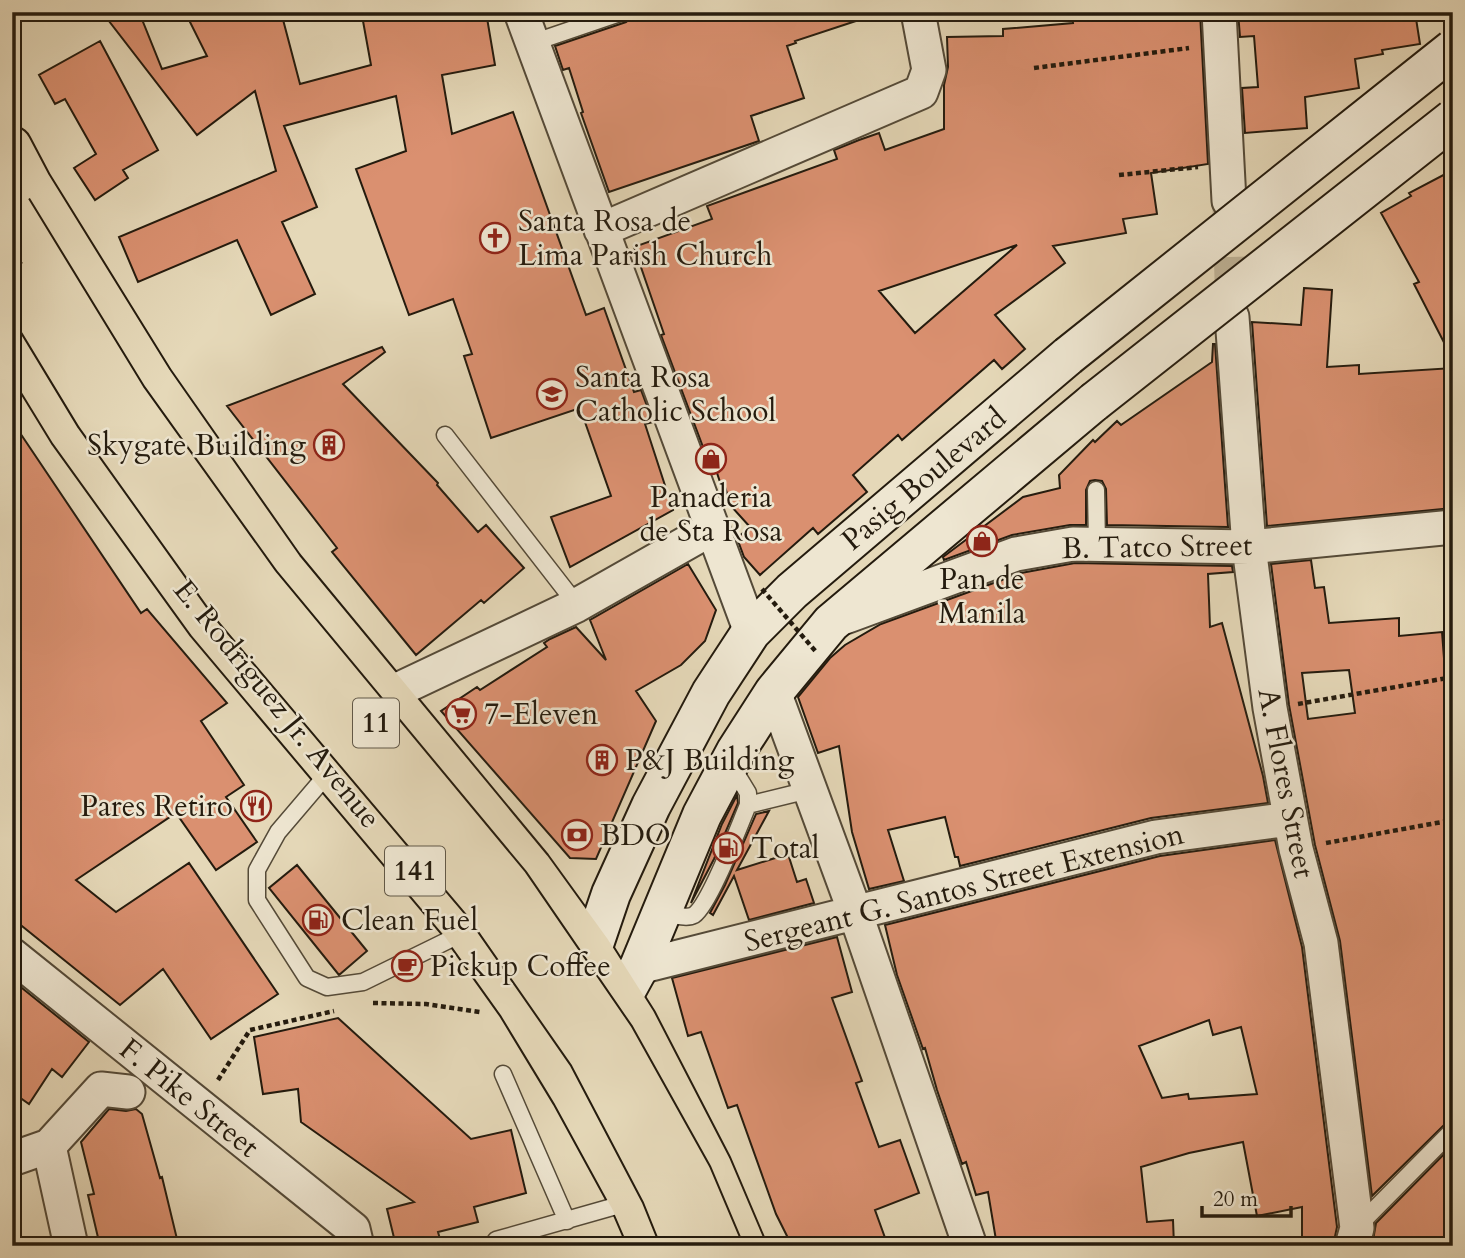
<svg xmlns="http://www.w3.org/2000/svg" width="1465" height="1258" font-family="Cardo,serif">
<style>
.building{fill:#da9070;stroke:#241b0e;stroke-width:2;fill-rule:evenodd}
.lines{fill:none;stroke-linecap:round;stroke-linejoin:round}
.minor-tunnel{stroke:#beb296;stroke-width:33;stroke-dasharray:33 17;stroke-linecap:butt}
.service-casing{stroke:#544a38;stroke-width:19}
.minor-casing{stroke:#544a38;stroke-width:37}
.secondary-casing{stroke:#241b0e;stroke-width:42}
.primary-casing{stroke:#241b0e;stroke-width:42}
.path{stroke:#241b0e;stroke-width:4.5;stroke-dasharray:5 3.5;stroke-linecap:butt}
.service{stroke:#eee6d1;stroke-width:16}
.minor{stroke:#eee6d1;stroke-width:33}
.secondary{stroke:#eee6d1;stroke-width:38}
.primary{stroke:#e5d8b8;stroke-width:38}
.secondary-bridge-casing{stroke:#241b0e;stroke-width:42;stroke-linecap:butt}
.primary-bridge-casing{stroke:#241b0e;stroke-width:42;stroke-linecap:butt}
.path-bridge{stroke:#241b0e;stroke-width:4.5;stroke-dasharray:5 3.5;stroke-linecap:butt}
.secondary-bridge{stroke:#eee6d1;stroke-width:38}
.primary-bridge{stroke:#e5d8b8;stroke-width:38}
.labels{text-anchor:middle;dominant-baseline:central;stroke-width:5;stroke-linejoin:round;paint-order:stroke}
.shield{fill:#eee6d1;stroke:#615848;stroke-width:2}
.shield-label{font-size:28px;font-weight:bold;fill:#241b0e}
.poi-label{font-size:30px;fill:#241b0e;stroke:#eee6d1;text-anchor:start}
.street-label{font-size:30px;fill:#241b0e;stroke:#eee6d1}
</style>
<rect width="100%" height="100%" fill="#e5d8b8"/>
<filter id="stains"><feTurbulence type="fractalNoise" baseFrequency=".00286" numOctaves="4"/><feColorMatrix values="0 0 0 0 .2 0 0 0 0 .09 0 0 0 0 .02 0 0 0 .5 -.17"/></filter>
<radialGradient id="worn" r=".72"><stop offset=".6" stop-color="#630" stop-opacity="0"/><stop offset="1" stop-color="#630" stop-opacity=".3"/></radialGradient>
<path class="building" d="M102 12H139L162 69 207 56 185 12H281L300 84 371 65 363 21 410 12H486L495 65 442 75 452 134 513 112 586 315 604 308 634 392 641 390 653 422 645 424 673 510 570 567 551 517 611 496 580 408 491 438 464 356 472 354 453 299 409 315 356 169 406 151 396 96 284 126 317 207 282 222 315 294 271 315 237 240 138 282 119 237 276 171 255 91 197 135Z
M633 12H867L868 17 795 41 796 43 787 46 804 98 751 116 759 141 609 192 581 113 583 112 569 68 563 70 555 46 626 22 631 18Z
M1084 12H1200L1208 164 1151 173 1157 214 1123 219 1126 233 1053 246 1065 263 995 315 1025 349 1002 369 994 360 902 440 898 435 853 475 867 492 818 534 813 528 760 575 744 557 737 538 750 527 731 506 725 487 722 488 716 470 712 471 661 335 664 334 634 247 712 219 707 206 837 159 834 150 859 140 879 133 885 150 944 129V85L948 67 947 37 1003 36V29L1073 23 1072 14ZM1017 245 915 333 879 291Z
M1238 12H1415L1420 44 1382 50 1383 54 1355 59 1359 88 1305 97 1307 128 1245 133 1242 88 1258 87 1254 36 1240 37Z
M100 41 158 150 123 170 128 178 95 200 74 168 96 154 65 99 55 104 39 75Z
M1453 170V360L1414 284 1419 282 1381 213 1411 196 1409 193Z
M1304 288 1332 290 1327 367 1359 365V374L1453 368V508L1267 526 1252 322 1301 325Z
M1213 344H1215L1228 527 1107 525 1106 489 1102 481 1095 480 1090 481 1086 490V525H1070L1012 535 944 560 943 557 1023 497 1060 488 1059 475 1093 440 1095 442 1117 421 1121 425 1212 362Z
M382 347 385 352 343 384 438 483 437 485 478 532 486 525 524 568 484 603 481 600 416 655 332 552 337 548 227 406Z
M12 421 141 613 147 609 227 703 201 721 244 785 226 797 257 842 216 870 176 813 76 880 116 912 189 863 278 994 211 1039 163 969 120 1005 12 918Z
M1311 560 1315 588 1324 587 1329 623 1399 618V636L1442 632 1446 684 1453 683V1120L1446 1123 1372 1196 1340 941 1315 845 1289 705 1271 564ZM1349 670 1355 713 1308 719 1302 673Z
M1075 563 1232 566 1233 572 1208 574 1210 627 1222 623 1263 776 1268 803 1151 818 960 866 958 857H955L945 817 888 830 904 881 869 889 852 832 839 746 818 753 798 697 830 658 845 645 881 624 1021 573Z
M688 564 716 610 705 641 681 665 636 691 656 721 596 859 570 858 441 711 477 687 480 690 547 647 544 643 550 639 576 627 606 660 590 620Z
M737 795 738 803 714 859 691 903 722 824Z
M769 811 737 870 788 854 797 882 806 879 814 903 749 920 734 876 713 915 710 913 725 885 756 814Z
M1275 840 1302 947 1337 1227 1333 1246H1302V1207L1257 1216 1243 1142 1189 1153 1141 1167 1147 1222 1173 1220 1174 1246H997L988 1192 976 1195 966 1162 962 1164 937 1090 925 1048 923 1049 897 975 885 925 1160 856ZM1209 1020 1213 1035 1241 1027 1257 1094 1189 1099 1188 1094 1162 1098 1139 1046Z
M297 865 367 951 339 975 269 888Z
M837 937 852 992 832 998 862 1081 856 1083 879 1147 900 1140 919 1193 875 1210 888 1246H792L776 1214 737 1105 728 1108 701 1032 688 1036 672 978Z
M12 980 89 1042 62 1077 52 1069 29 1104 12 1092Z
M338 1018 471 1139 511 1130 526 1193 474 1207 478 1222 438 1232 442 1246H396L387 1209 414 1202 301 1122 298 1089 263 1094 254 1037Z
M109 1109 126 1111 136 1109 142 1114 160 1178 162 1177 177 1239 151 1246H100L88 1195 94 1194 81 1142Z
M1453 1145V1246H1372L1376 1223Z"/>
<g class="lines">
<path class="minor-tunnel" d="M1229 207 1232 314"/>
<g class="service-casing">
<path id="service" d="M532 43 623 12
M445 435 577 605
M1096 490 1097 544
M330 771 278 832 257 870V900L307 978 327 987 363 982 465 932
M748 805 809 790
M661 911C670 913 685 920 694 915 710 904 739 826 748 805V793L731 765
M503 1074 567 1221
M1358 1226 1453 1130
M496 1240 630 1202"/>
</g>
<g class="minor-casing">
<path id="minor" d="M521 12 751 632
M1219 12 1229 201
M601 230 921 92 929 70 918 12
M1232 317 1249 547 1270 708 1296 849 1321 943 1357 1228 1352 1246
M845 617 1016 554 1073 544 1249 547 1453 527
M774 692 855 912 970 1246
M389 694 577 605 711 529
M12 955 353 1229 357 1246
M639 967 1156 837 1290 819
M49 1146 71 1246
M12 1159 49 1146 101 1089 128 1092"/>
</g>
<g class="secondary-casing">
<path id="secondary" d="M570 970 592 950 611 894 651 806 711 693 751 632 792 591 1068 356
M600 1016 622 998 639 967 702 815 736 751 774 692 831 623 1094 402"/>
</g>
<g class="primary-casing">
<path id="primary" d="M12 146 32 184 154 381 284 567 532 867 592 950 637 1021 712 1166 746 1246
M12 340 69 433 206 623 460 925 517 1005 571 1094 630 1202 649 1246"/>
</g>
<path class="path" d="M1034 68 1189 48
M1119 175 1198 167
M1298 704 1453 677
M1326 843 1453 820
M373 1003 426 1004 480 1012
M218 1080 250 1030 334 1011"/>
<use href="#service" class="service"/>
<use href="#minor" class="minor"/>
<use href="#secondary" class="secondary"/>
<use href="#primary" class="primary"/>
<g class="secondary-bridge-casing">
<path id="secondary-bridge" d="M1068 356 1453 49
M1094 402 1453 119"/>
</g>
<g class="primary-bridge-casing">
<path id="primary-bridge" d="M12 209 127 397 261 584 510 884 615 1037 692 1175 722 1246
M12 279 95 416 230 605 483 904 588 1055 661 1194 682 1246"/>
</g>
<path class="path-bridge" d="M762 589 817 653"/>
<use href="#secondary-bridge" class="secondary-bridge"/>
<use href="#primary-bridge" class="primary-bridge"/>
</g>
<defs>
<g id="church-ring" transform="scale(1.575)"><circle r="9.5" fill="#eee6d1" stroke="#8f2418" stroke-width="1.5"/><path d="M-1.2-6h2.4v3.5h3.3v2.4h-3.3V6h-2.4V-.1h-3.3v-2.4h3.3Z" fill="#8f2418"/></g>
<g id="school-ring" transform="scale(1.575)"><circle r="9.5" fill="#eee6d1" stroke="#8f2418" stroke-width="1.5"/><path d="M0-5L7-2L0 1L-7-2ZM-4 1L0 2.5L4 1V4Q0 6-4 4Z" fill="#8f2418"/></g>
<g id="building-ring" transform="scale(1.575)"><circle r="9.5" fill="#eee6d1" stroke="#8f2418" stroke-width="1.5"/><path d="M-4-6H4V6H1V3H-1V6H-4ZM-2.5-4.3h1.7v1.8h-1.7ZM.8-4.3h1.7v1.8H.8ZM-2.5-1h1.7V.8h-1.7ZM.8-1h1.7V.8H.8Z" fill="#8f2418"/></g>
<g id="shop-ring" transform="scale(1.575)"><circle r="9.5" fill="#eee6d1" stroke="#8f2418" stroke-width="1.5"/><path d="M-5-2.5h2.3a2.7 3.5 0 0 1 5.4 0H5L5.5 6h-11ZM-1.5-2.5h3a1.5 2.3 0 0 0-3 0Z" fill="#8f2418"/></g>
<g id="supermarket-ring" transform="scale(1.575)"><circle r="9.5" fill="#eee6d1" stroke="#8f2418" stroke-width="1.5"/><path d="M-6-5.5h2.5l.6 2H6L4.5 2H-2.5L-4.4-4H-6ZM-1.5 3.2a1.3 1.3 0 1 0 .1 0ZM3 3.2a1.3 1.3 0 1 0 .1 0Z" fill="#8f2418"/></g>
<g id="restaurant-ring" transform="scale(1.575)"><circle r="9.5" fill="#eee6d1" stroke="#8f2418" stroke-width="1.5"/><path d="M-5-6h1v4h1v-4h1v4h1v-4h1v5L-1.5 .5V6h-2V.5L-5-1ZM5-6V6H3V1.5H1.5Q1.5-4 5-6Z" fill="#8f2418"/></g>
<g id="bank-ring" transform="scale(1.575)"><circle r="9.5" fill="#eee6d1" stroke="#8f2418" stroke-width="1.5"/><path d="M-6-4H6V4H-6ZM0-2.3a2.3 2.3 0 1 0 0 4.6a2.3 2.3 0 1 0 0-4.6Z" fill="#8f2418"/></g>
<g id="fuel-ring" transform="scale(1.575)"><circle r="9.5" fill="#eee6d1" stroke="#8f2418" stroke-width="1.5"/><path d="M-5.5-6h7V0h2V4h1.3V-2.5L3-4.5l.8-.8L6-3V5H2.5V1h-1V6h-7ZM-4.2-4.7v3.2H.2V-4.7Z" fill="#8f2418"/></g>
<g id="cafe-ring" transform="scale(1.575)"><circle r="9.5" fill="#eee6d1" stroke="#8f2418" stroke-width="1.5"/><path d="M-5.5-4.5H6V0H3Q3 3.5 0 3.5H-2.5Q-5.5 3.5-5.5 0ZM3-3.2v2h1.7v-2ZM-6 4.5H4V6H-6Z" fill="#8f2418"/></g>
</defs>
<g fill-rule="evenodd">
<use href="#church-ring" x="495" y="238"/>
<use href="#school-ring" x="552" y="394"/>
<use href="#building-ring" x="329" y="445"/>
<use href="#shop-ring" x="711" y="459"/>
<use href="#shop-ring" x="982" y="541"/>
<use href="#supermarket-ring" x="461" y="714"/>
<use href="#building-ring" x="602" y="760"/>
<use href="#restaurant-ring" x="256" y="806"/>
<use href="#bank-ring" x="577" y="835"/>
<use href="#fuel-ring" x="728" y="848"/>
<use href="#fuel-ring" x="318" y="920"/>
<use href="#cafe-ring" x="407" y="966"/>
</g>
<g class="labels">
<g class="shield">
<rect x="353" y="698.5" width="46" height="49" rx="5"/>
<rect x="385" y="846.5" width="60" height="49" rx="5"/>
</g>
<g class="shield-label">
<text x="376" y="723">11</text>
<text x="415" y="871">141</text>
</g>
<g class="poi-label">
<text x="518" y="221">Santa Rosa de<tspan x="518" dy="34">Lima Parish Church</tspan></text>
<text x="575" y="377">Santa Rosa<tspan x="575" dy="34">Catholic School</tspan></text>
<text x="306" y="445" text-anchor="end">Skygate Building</text>
<text x="711" y="497" text-anchor="middle">Panaderia<tspan x="711" dy="34">de Sta Rosa</tspan></text>
<text x="982" y="579" text-anchor="middle">Pan de<tspan x="982" dy="34">Manila</tspan></text>
<text x="484" y="714">7-Eleven</text>
<text x="625" y="760">P&amp;J Building</text>
<text x="233" y="806" text-anchor="end">Pares Retiro</text>
<text x="600" y="835">BDO</text>
<text x="751" y="848">Total</text>
<text x="341" y="920">Clean Fuel</text>
<text x="430" y="966">Pickup Coffee</text>
</g>
<g class="street-label">
<text transform="translate(924 479) rotate(-40)">Pasig Boulevard</text>
<text transform="translate(1157 547) rotate(-1)">B. Tatco Street</text>
<text transform="translate(277 704) rotate(51)">E. Rodriguez Jr. Avenue</text>
<text transform="translate(1286 783) rotate(79)">A. Flores Street</text>
<text transform="translate(964 888) rotate(-14)">Sergeant G. Santos Street Extension</text>
<text transform="translate(189 1098) rotate(39)">F. Pike Street</text>
</g>
</g>
<rect width="1465" height="1258" fill="none" stroke="#e5d8b8" stroke-width="42"/>
<rect x="14" y="14" width="1437" height="1230" fill="none" stroke="#241b0e" stroke-width="3.5"/>
<rect x="21" y="21" width="1423" height="1216" fill="none" stroke="#241b0e" stroke-width="2"/>
<path d="M1202 1206v10h89v-10" fill="none" stroke="#241b0e" stroke-width="3.5"/>
<text x="1213" y="1206" font-size="21" fill="#241b0e" stroke="#eee6d1" stroke-width="5" paint-order="stroke">20 m</text>
<rect width="100%" height="100%" filter="url(#stains)"/>
<rect width="100%" height="100%" fill="url(#worn)"/>
</svg>
